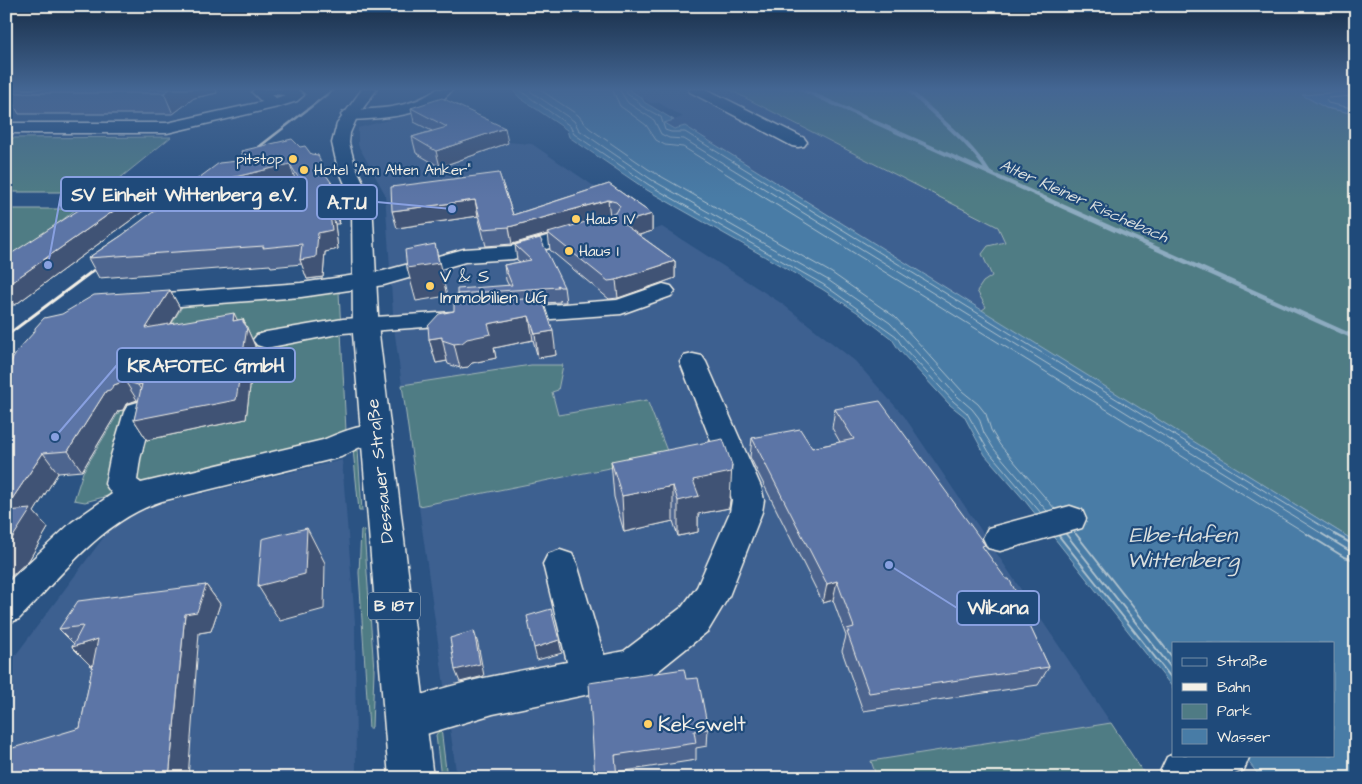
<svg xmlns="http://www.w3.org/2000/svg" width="1362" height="784" font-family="'Architects Daughter',sans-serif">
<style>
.built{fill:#3d6090}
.green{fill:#4f7b84;stroke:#a2b6b6}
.water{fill:#487ca6;stroke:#8dabc0}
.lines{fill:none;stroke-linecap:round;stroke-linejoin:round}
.shore-far1{stroke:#afc2ce;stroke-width:1}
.shore{stroke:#afc2ce;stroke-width:2}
.stream-far1{stroke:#8dabc0;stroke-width:4}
.stream{stroke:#8dabc0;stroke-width:4.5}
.minor-casing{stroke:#f4f1e8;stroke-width:3}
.major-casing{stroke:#f4f1e8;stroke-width:3}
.minor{fill:#1f4a7a;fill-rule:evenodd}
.major{fill:#1f4a7a;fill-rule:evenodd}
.rail-far1{stroke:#f4f1e8;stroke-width:2.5}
.rail{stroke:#f4f1e8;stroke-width:3}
.wall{fill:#4e658f;stroke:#f4f1e8;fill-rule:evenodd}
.shaded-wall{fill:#405274;stroke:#f4f1e8}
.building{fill:#5b75a6;stroke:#f4f1e8}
.poi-dot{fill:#ffd166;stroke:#1f4a7a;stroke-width:2}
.labels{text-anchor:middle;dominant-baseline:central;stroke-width:4.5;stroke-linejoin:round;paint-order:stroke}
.far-poi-label{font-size:15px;fill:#f4f1e8;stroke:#1f4a7a;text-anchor:start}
.far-water-label{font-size:16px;font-style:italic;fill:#dadfde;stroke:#1f4a7a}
.shield{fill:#1f4a7a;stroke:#b4bfc7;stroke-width:1}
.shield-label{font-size:16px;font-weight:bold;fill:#f4f1e8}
.poi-label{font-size:18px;fill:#f4f1e8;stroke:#1f4a7a;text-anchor:start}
.street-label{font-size:18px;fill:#f4f1e8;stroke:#1f4a7a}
.near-poi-label{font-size:21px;fill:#f4f1e8;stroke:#1f4a7a;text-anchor:start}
.near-water-label{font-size:22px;font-style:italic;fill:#dadfde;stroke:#1f4a7a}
.leader{fill:none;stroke:#88a0e0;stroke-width:2}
.callout-dot{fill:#88a0e0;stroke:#1f4a7a;stroke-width:2}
.callout{fill:#1f4a7a;stroke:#88a0e0;stroke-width:2}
.callout-label{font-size:19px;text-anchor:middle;font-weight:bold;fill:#f4f1e8}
</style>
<rect width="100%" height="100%" fill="#2b5383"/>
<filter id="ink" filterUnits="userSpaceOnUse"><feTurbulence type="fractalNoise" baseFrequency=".02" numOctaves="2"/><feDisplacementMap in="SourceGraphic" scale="10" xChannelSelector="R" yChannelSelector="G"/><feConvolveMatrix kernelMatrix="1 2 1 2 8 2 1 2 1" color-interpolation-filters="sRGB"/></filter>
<g filter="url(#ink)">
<path class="built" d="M628 89H727L998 227 1005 243 988 246 987 266 993 276 983 282 986 308 982 310 687 127 676 130 663 123 683 117 659 103H650Z
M452 103 460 118 507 142 532 144 610 197 652 230 662 227 781 303 855 361 904 416 1111 723 872 761 877 778H457L394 328 385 194 358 145V128Z
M342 460 355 622 356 778H6V668L112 526 138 509Z"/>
<path class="green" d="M728 89H1356V91L1304 95 1326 108 1356 114V542L981 311 986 307 977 291 983 282 992 276 982 254 988 246 1005 242 998 227Z
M171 137 103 192H6V138Z
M6 209H76L6 266Z
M337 291 339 292 346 431 338 433 339 441 167 480 85 502 74 500 83 472 183 305Z
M531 365H563L558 390 552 392 558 415 647 400 669 456 419 506 402 385Z
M353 449 358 450 362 511H359Z
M361 530 364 531 374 670 372 727 369 729 359 573Z
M1111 723 1147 778H877L871 761Z
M441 728 447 778H441L436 735Z"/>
<path class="water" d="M511 89H628L642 98 644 102 674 120 664 123 674 129 685 126 1356 542V778H1261L1243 755H1333V643H1173V688L1025 501 985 455 964 416 950 405 899 350 892 339 857 312 822 289 647 190 569 137 567 130 520 98Z
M1356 91V114L1326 108 1302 95Z"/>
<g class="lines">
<path class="shore-far1" d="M518 89 570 126 574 134 649 185 824 285 896 336 903 347 953 401 967 413 989 452 1041 513
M527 89 574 121 579 130 652 180 828 280 890 323 957 396 972 409 979 418 984 433 994 449 1047 511
M539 89 578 115 589 128 648 169 832 273 895 317 962 391 978 404 986 414 991 430 1000 445 1055 509
M612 89 620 106 646 125 656 140 665 145 683 147 1309 535
M619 89 628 103 654 120 661 134 669 138 684 139 1324 535
M626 89 627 94 637 100 641 106 661 117 665 130 671 132H685L1336 535
M1356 92 1352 96 1328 98 1326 100 1328 103 1356 109
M1074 532 1077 535"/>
<path class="shore" d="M1066 534 1173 670
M1076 534 1173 658
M1307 534 1344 557 1356 560
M1322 534 1348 550 1356 552
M1334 534 1356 546
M1059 536 1173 680"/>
<path class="stream-far1" d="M801 89 1049 200
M908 89C936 117 968 139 989 173"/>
<path class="stream" d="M1046 199 1356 338"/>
<g class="minor-casing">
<path id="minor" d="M254 89H297L304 95 297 101 278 107 167 133H6V123H167L262 102 252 92ZM271 94 285 95 276 98Z
M437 89H453C434 116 379 119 349 120L343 118 341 115 343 112 349 110C380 109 412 108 437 89Z
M688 89H706L804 138 807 142 804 146 798 147 792 146 690 92Z
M586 225 593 227 596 231 593 235 513 259 465 262 384 285 301 297 139 309 131 307 127 302 131 297 139 295 301 283 383 271 464 249 512 246Z
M663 284 671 286 675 291 671 296 621 314 510 322 501 320 498 315 501 310 510 308 617 300Z
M470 311 479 313 482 318 479 323 343 333 266 348 257 345 253 340 257 335 266 332 343 319Z
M693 354 702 356 706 362 761 487 764 500 762 512 729 596 708 631 647 680 633 685 493 714 406 740 391 734 385 720 391 706C447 683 508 673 567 662L543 564 548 554 560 550 572 554 577 564 604 655 624 651 682 607 697 587 730 512 732 500 729 487 680 362 684 356Z
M138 402 148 405 152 412 140 459 137 480 141 483 323 440C342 432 366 421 386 427L391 434 386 441 358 448 341 457 162 501C101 521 62 575 19 619L6 624V584L72 522 112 494 105 484 110 459 124 412 128 405Z
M1070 506 1082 510 1086 519 1082 528 1000 551 988 548 983 538 988 528Z
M1173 754V755H1250L1244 770 1225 778H1163L1160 772 1167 757Z"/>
</g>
<g class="major-casing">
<path id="major" d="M362 89H377L358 115 350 133 349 143 355 165 372 201 379 334 433 778H389L353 334 352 201 337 165 332 143 337 124Z"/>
</g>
<use href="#minor" class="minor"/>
<use href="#major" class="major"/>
<path class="rail-far1" d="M229 170 334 89
M189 200 201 191"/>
<path class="rail" d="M171 213 190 199
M6 336 106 261"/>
</g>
<path class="wall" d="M6 89H216L217 93 194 98 173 114H19L12 102 6 105Z
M411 108 508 143 440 167 416 153 412 137 432 131 414 122Z
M241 151 324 172 337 200 341 218H338L339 224H335L338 249 325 252 323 277 307 279 302 264 271 267 270 265 99 278 88 258 121 236 182 206 192 205 184 189 244 160ZM296 182 303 193 212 202Z
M499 173 513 215 609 184 652 214V231L639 235 675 261V278L618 298 609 299 550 250 548 234 512 244 486 246 478 216 397 228Z
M153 204 15 305H6V257Z
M515 245 564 287 566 302H562L560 300V302L544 303 556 355 538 358 533 340 494 348 496 358 472 363 468 367 460 368 448 364 447 361 436 363 429 339 454 311 459 303 457 294 509 286 506 280 504 265 520 262 517 260Z
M170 290 180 308 171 324 238 320 243 319 255 346 246 419 147 440 134 420 139 401 137 400 126 404 123 410 118 411 82 471 58 473 34 512 48 528 29 560 6 370Z
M835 409 983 548 1023 612 1049 667 1038 685 863 711 842 651 846 636 833 600 823 603 750 457 752 438 812 448 840 442 832 428Z
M611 461 730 500 729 508 698 514V532L678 536 673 521 624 532 614 497Z
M206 585 220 604 211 631 199 633 80 728 93 665 91 666 72 647 74 644 59 629Z
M686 679 708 729 707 746 696 748V760L618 772 595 778Z"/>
<path class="shaded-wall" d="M6 89H21L7 93 12 102 6 105Z
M170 89H216L217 93 194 98 173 114 164 93Z
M505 128 508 143 440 167 436 151Z
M290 164 296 182 193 207 184 189Z
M331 182 337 200 341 218H338L339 224 333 206Z
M145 189 153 204 15 305 6 293V286Z
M177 194 186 213 179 206Z
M475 200 478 216 397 228 392 211Z
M608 200 610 216 512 244 509 227Z
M329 206 335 224 338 249 325 252 323 277 307 279 300 260 318 233Z
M652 214V231L623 240 622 223Z
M435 244 447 296 416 301 407 268Z
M675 261V278L618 298 616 280Z
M170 290 180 308 157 347 146 328Z
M234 313 243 332 233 321Z
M529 316 533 340 494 348 496 358 472 363 468 367 460 368 454 344 488 324Z
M243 319 255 346 246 419 147 440 134 420 243 322Z
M553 331 556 355 538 358 535 334Z
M442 337 447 361 436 363 429 339Z
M125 381 137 400 126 404 123 410 118 411 82 471 68 451 106 391 114 385Z
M142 384 150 404 138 385Z
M43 453 58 473 34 512 48 528 29 560 6 581V508Z
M732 465 730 500 729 508 698 514V532L678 536V501L693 480Z
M673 486V521L624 532 622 496Z
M307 528 325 563 324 609 280 621 258 586Z
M837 581 833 600 823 603 827 584Z
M206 585 220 604 211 631 199 633 188 778H169L185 614Z
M474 631 478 644 484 676 460 682 455 670Z
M98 639 115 658 91 666 72 647Z
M559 640 562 653 537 660 534 648Z
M6 674 11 678 6 684Z"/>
<path class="building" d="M16 89H170L164 93H7Z
M442 98 505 128 436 151 412 137 447 127 411 108Z
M292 139 300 147 305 146 311 154 318 155 324 172 331 182 335 199 332 200 333 206H329L332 230 318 233 316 257 300 260 302 244 263 248 264 246 88 258 121 236 177 194 179 206 307 192 290 164 184 189 219 163 247 160 241 151Z
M499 173 513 215 609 184 652 214 622 223 675 261 616 280 608 281 548 233 616 213 620 206 616 202 608 200 509 227 483 229 475 200 392 211 391 187Z
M114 187 145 189 6 286V257Z
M540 238 564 287H560L557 285 558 287 457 294V289L512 285 504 265 531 260 515 245Z
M435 244 439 263 407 268 405 250Z
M170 290 146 328 234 313 233 321 243 319V322L247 327 236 400 134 420 142 384 138 385 125 381 114 385 110 390 106 391 68 451 43 453 6 508V370L18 350 35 331V328L44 318 62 314 94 295Z
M542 298 553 331 535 334 529 316 488 324 491 334 467 339 462 343 454 344 442 340V337L429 339 428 326 439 314 454 311V303Z
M880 401 985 545 982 546 1006 579H1009L1025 609H1022L1049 667 869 693 847 632H849L847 629 854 627 837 581 827 584 752 438 800 429 812 448 854 439 835 409Z
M723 439 732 465 731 472 693 480 699 496 678 501 673 486 622 496 611 461Z
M31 509 11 540 6 544V511Z
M307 528 305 574 258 586 262 539Z
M206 585 197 612 185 614 169 778H6V750L80 728 98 639 72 647 83 626 59 629 78 601Z
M551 609 559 640 534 648 527 616Z
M474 631 480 664 455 670 450 638Z
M684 669 686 679 698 678 708 729 694 731 696 743 615 755 617 778H595L589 683Z"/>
</g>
<linearGradient id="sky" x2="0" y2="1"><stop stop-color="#182e48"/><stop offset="0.45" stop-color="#446693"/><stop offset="1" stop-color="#446693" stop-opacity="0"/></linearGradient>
<rect width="1362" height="198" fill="url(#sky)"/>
<g class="poi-dot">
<circle cx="293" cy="159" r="5"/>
<circle cx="304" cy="170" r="5"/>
<circle cx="576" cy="219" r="5"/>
<circle cx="569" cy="251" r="5"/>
<circle cx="430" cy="286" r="5"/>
<circle cx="648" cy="724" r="5"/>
</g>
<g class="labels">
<g class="far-poi-label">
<text x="283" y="159" text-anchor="end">pitstop</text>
<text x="314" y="170">Hotel "Am Alten Anker"</text>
<text x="586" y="219">Haus IV</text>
<text x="579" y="251">Haus I</text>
</g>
<g class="far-water-label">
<text transform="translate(1084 201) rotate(24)">Alter Kleiner Rischebach</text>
</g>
<rect class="shield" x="368" y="592.5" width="52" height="27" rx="4"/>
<g class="shield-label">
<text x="394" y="606">B 187</text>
</g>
<g class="poi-label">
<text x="440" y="276">V &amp; S<tspan x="440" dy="21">Immobilien UG</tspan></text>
</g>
<g class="street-label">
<text transform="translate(380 471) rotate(-96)">Dessauer Straße</text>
</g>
<g class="near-poi-label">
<text x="658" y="724">Kekswelt</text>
</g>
<g class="near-water-label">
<text x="1183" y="535">Elbe-Hafen<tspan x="1183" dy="25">Wittenberg</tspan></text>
</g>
</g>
<path class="leader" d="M48 265L61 194M452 209L377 202M55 437L117 365M889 565L957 608"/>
<g class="callout-dot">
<circle cx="48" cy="265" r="5"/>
<circle cx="452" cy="209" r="5"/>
<circle cx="55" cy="437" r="5"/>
<circle cx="889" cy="565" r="5"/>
</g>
<g class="callout">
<rect x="61" y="177" width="246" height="34" rx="5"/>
<rect x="317" y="185" width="60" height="34" rx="5"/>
<rect x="117" y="348" width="178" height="34" rx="5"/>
<rect x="957" y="591" width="82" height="34" rx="5"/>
</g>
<g class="callout-label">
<text x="184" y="201">SV Einheit Wittenberg e.V.</text>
<text x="347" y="209">A.T.U</text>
<text x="206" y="372">KRAFOTEC GmbH</text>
<text x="998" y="614">Wikana</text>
</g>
<rect width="1362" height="784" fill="none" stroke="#1f4a7a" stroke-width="25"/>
<rect x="12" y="12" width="1337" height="759" fill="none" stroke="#f4f1e8" stroke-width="2" filter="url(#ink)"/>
<rect x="1172" y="642" width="162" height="115" fill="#1f4a7a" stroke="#748da6"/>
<rect x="1182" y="658" width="25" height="8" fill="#1f4a7a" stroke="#748da6"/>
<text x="1217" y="666" font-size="15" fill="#f4f1e8">Straße</text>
<rect x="1182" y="683" width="25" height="8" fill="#f4f1e8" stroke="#748da6"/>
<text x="1217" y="692" font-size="15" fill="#f4f1e8">Bahn</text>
<rect x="1182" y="704" width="25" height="15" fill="#4f7b84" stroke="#748da6"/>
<text x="1217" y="716" font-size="15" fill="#f4f1e8">Park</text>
<rect x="1182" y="729" width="25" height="15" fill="#487ca6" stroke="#748da6"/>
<text x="1217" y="742" font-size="15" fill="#f4f1e8">Wasser</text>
</svg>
